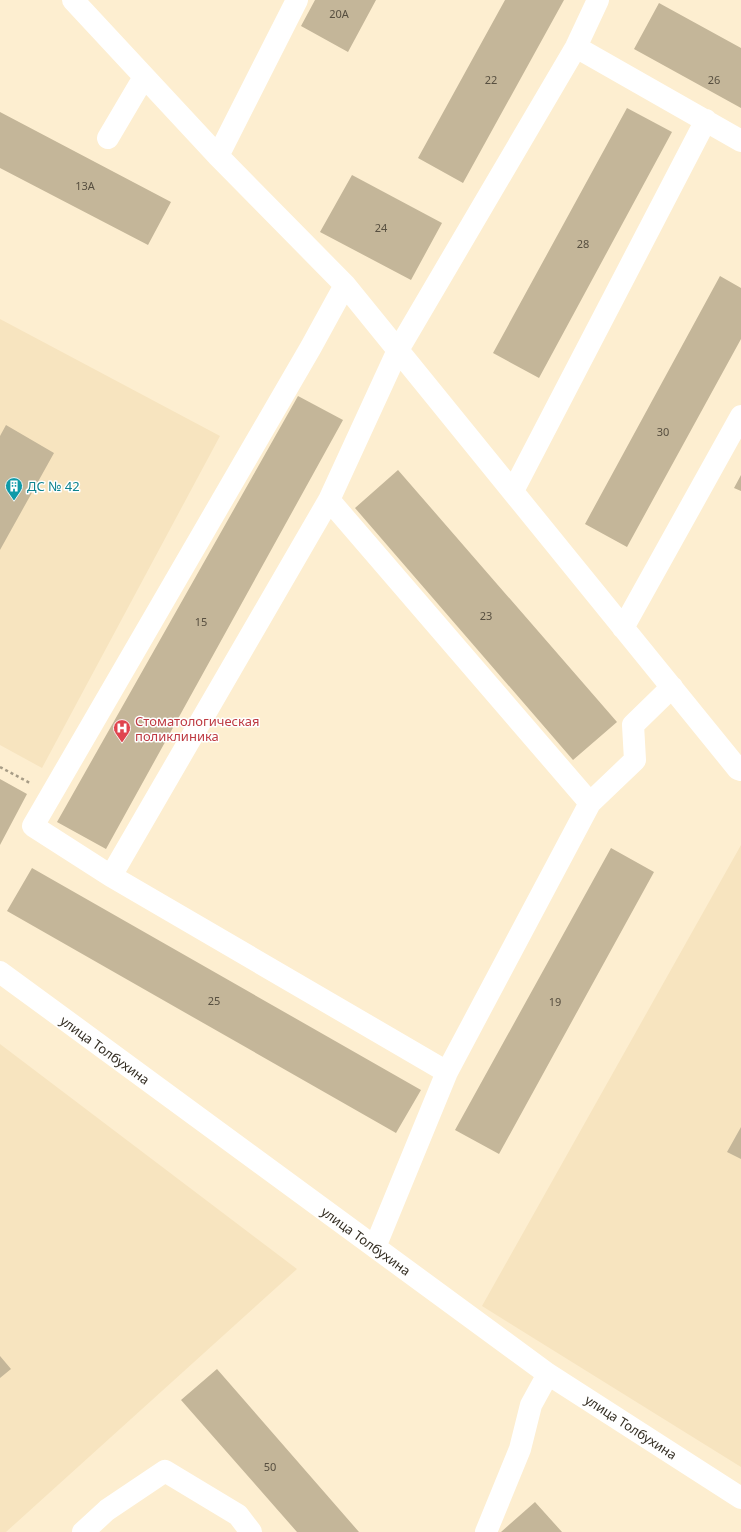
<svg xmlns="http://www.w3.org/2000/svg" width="741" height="1532" font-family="'Noto Sans',sans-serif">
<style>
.built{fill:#f7e4bf}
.building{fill:#c4b699}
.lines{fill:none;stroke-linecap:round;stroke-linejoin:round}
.path{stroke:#a79c86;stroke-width:2.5;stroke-dasharray:3 3;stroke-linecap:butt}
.minor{stroke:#fff;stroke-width:22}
.labels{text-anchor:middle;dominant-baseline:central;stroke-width:3;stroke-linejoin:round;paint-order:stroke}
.number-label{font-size:11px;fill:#574f40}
.culture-label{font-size:13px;fill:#0d838f;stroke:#fff;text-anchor:start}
.health-label{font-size:13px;fill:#be3a42;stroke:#fff;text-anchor:start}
.street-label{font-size:13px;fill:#332d22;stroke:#fff}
</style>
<rect width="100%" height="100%" fill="#fdeed0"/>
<path class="built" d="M0 319 220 436 42 768 0 745Z
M741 845V1467L482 1306Z
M0 1044 297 1269 6 1532H0Z"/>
<path class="building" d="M315 0H376L348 52 301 26Z
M505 0H564L463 183 418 158Z
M659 3 741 48V108L634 49Z
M627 108 672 132 539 378 493 353Z
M0 112 171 202 148 245 0 168Z
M352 175 442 223 411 280 320 232Z
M720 276 741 288V339L627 547 585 524Z
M298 396 343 420 106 849 57 822Z
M6 425 54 453 0 550V436Z
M398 470 617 722 573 760 355 508Z
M741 475V491L734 488Z
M0 779 27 794 0 845Z
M611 848 654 872 499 1154 455 1130Z
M32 868 421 1090 396 1133 7 911Z
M741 1127V1159L727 1152Z
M0 1356 11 1369 0 1378Z
M217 1369 359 1532H297L181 1400Z
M535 1502 562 1532H501Z"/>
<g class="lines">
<path class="path" d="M0 767 30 783"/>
<path class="minor" d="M73 0 218 156 345 285 738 769 741 770
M576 47 741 141
M108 138 144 77
M218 156 297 0
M345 285 311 347 33 826 111 876 447 1072
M513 491 706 120
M623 628 741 416
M590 803 635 760 633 725 672 687
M111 876 329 500
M0 972 548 1374 741 1498
M375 1247 447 1072 590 803 329 500 398 350 576 47 598 0
M83 1532 107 1510 165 1471 238 1515 251 1532
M486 1532 520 1449 531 1405 548 1374"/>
</g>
<defs>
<g id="building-pin" transform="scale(0.9)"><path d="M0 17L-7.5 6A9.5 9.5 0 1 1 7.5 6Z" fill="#0f9aa8" stroke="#fff"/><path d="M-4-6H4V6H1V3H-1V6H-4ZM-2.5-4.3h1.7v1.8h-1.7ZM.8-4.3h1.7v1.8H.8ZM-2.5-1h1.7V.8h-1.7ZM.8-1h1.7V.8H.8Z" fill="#fff"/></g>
<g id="hospital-pin" transform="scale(0.9)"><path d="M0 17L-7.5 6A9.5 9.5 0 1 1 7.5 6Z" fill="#e0444e" stroke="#fff"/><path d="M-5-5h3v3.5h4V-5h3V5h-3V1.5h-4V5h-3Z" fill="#fff"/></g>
</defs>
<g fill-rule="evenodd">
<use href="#building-pin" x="14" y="486"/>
<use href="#hospital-pin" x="122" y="728"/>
</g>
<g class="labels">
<g class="number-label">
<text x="339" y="13">20А</text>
<text x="491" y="79">22</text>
<text x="714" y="79">26</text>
<text x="85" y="185">13А</text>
<text x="381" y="227">24</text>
<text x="583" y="243">28</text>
<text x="663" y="431">30</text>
<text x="486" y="615">23</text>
<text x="201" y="621">15</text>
<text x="214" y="1000">25</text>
<text x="555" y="1001">19</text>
<text x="270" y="1466">50</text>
</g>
<g class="culture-label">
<text x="27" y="486">ДС № 42</text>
</g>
<g class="health-label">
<text x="135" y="721">Стоматологическая<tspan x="135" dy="15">поликлиника</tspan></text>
</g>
<g class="street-label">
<text transform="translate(105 1050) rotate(36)">улица Толбухина</text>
<text transform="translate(366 1241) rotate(36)">улица Толбухина</text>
<text transform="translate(631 1427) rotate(33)">улица Толбухина</text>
</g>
</g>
</svg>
